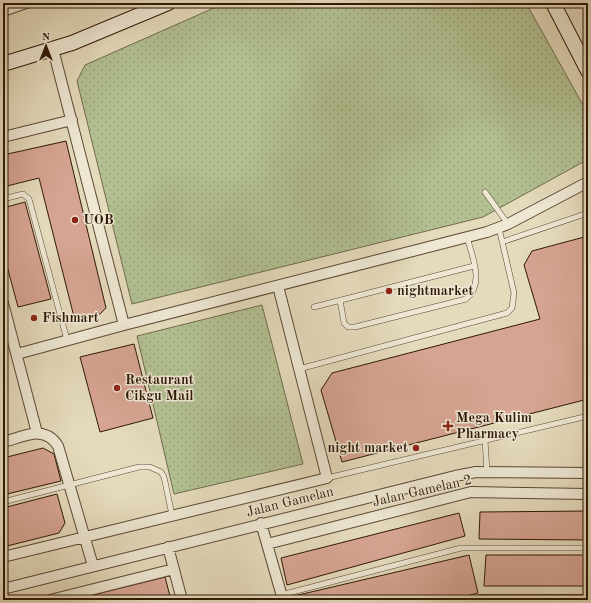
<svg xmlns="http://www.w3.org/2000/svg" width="591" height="603" font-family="'Old Standard TT',serif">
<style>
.grass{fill:url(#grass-dots);stroke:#706c4c}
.building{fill:#d6a492;stroke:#2f1806}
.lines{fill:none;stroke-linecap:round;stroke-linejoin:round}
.lane-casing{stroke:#5c4834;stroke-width:6}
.street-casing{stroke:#5c4834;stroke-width:12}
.secondary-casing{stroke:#2f1806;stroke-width:16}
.lane{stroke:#ede7d3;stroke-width:5}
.street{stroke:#ede7d3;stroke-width:10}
.secondary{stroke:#ede7d3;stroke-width:14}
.poi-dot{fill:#8f2418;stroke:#ede7d3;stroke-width:1.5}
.labels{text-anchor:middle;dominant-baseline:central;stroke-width:3;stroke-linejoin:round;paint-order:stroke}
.poi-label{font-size:14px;font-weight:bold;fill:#2f1806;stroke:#ede7d3;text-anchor:start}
.street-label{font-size:14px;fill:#2f1806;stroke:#ede7d3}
</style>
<defs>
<pattern id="grass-dots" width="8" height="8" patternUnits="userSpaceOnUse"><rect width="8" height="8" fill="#b2c092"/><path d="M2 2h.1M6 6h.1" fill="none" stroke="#99a47c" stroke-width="1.8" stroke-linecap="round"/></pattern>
</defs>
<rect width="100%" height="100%" fill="#e4dabc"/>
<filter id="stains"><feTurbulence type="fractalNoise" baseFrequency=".005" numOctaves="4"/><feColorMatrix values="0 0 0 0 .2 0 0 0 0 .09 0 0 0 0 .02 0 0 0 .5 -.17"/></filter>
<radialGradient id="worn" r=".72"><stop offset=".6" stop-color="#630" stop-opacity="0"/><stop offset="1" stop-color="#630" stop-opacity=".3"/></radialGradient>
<path class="grass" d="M225 3H526L588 114V152L585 161 483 217 132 304 77 81 85 65Z
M262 305 303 464 174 494 137 336Z"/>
<path class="building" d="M5 35 6 42 3 43V36Z
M66 141 106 308 100 314 75 321 39 178 3 187V155Z
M25 202 51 299 18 307 3 251V208Z
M588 236V399L342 462 321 390 332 373 540 319 524 265 532 251Z
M134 344 153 418 100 432 80 357Z
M43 448 54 454 61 481 3 495V458Z
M57 494 65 523 59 533 3 547V508Z
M588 511V540L479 539 480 512Z
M459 513 465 536 287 585 281 558Z
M469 555 478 593 451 600H295L294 596Z
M486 555H588V586H484Z
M165 577 171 600H72Z"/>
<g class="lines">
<g class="lane-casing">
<path id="lane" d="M579 51 588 47
M485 192 508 224
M3 199 23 194 29 199 67 340
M502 242 588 213
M340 300 344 323 348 327H355L466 299C485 284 472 256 467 237
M314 307 474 266
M299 369 507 313 512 308 514 293 499 228
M485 440 487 472
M327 478 588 416
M3 502 139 467H150L161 472 164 477 172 515
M281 595 461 548H588"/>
</g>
<g class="street-casing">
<path id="street" d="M3 11 26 3
M53 49 124 325
M3 137 72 120
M3 303 37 433
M17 354 124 325 487 232 508 224 588 182
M3 442C23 437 45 424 58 446L93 566
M261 523 283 600
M267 544 471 492 588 494
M168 547 182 600
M3 557 327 478 278 286
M3 589 455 476 476 472 588 473
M50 600 174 569
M480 600H588"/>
</g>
<g class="secondary-casing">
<path id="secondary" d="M553 3 588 71
M3 64 72 43 168 3"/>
</g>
<use href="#lane" class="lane"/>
<use href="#street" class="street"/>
<use href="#secondary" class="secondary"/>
</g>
<g class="poi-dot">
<circle cx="75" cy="220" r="4"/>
<circle cx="389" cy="291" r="4"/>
<circle cx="34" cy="318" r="4"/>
<circle cx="117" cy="388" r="4"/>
<path d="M446 420h4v4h4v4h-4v4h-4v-4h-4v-4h4z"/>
<circle cx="416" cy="448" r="4"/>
</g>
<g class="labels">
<g class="poi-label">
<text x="83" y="220">UOB</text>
<text x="397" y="291">nightmarket</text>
<text x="42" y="318">Fishmart</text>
<text x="125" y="380">Restaurant<tspan x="125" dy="16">Cikgu Mail</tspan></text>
<text x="456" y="418">Mega Kulim<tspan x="456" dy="16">Pharmacy</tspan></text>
<text x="408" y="448" text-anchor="end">night market</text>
</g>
<g class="street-label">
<text transform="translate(422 491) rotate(-13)">Jalan Gamelan 2</text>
<text transform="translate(290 502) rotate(-14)">Jalan Gamelan</text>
</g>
</g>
<rect width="591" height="603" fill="none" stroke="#e4dabc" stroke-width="16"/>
<rect x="4" y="4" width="583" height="595" fill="none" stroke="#2f1806" stroke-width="2"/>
<rect x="8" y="8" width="575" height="587" fill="none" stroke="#2f1806"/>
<g transform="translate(46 46)" stroke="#ede7d3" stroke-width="3" paint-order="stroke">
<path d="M0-3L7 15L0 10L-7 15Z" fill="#2f1806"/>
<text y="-6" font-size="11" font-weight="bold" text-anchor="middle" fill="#2f1806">N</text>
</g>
<rect width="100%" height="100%" filter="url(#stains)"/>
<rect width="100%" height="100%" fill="url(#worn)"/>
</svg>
